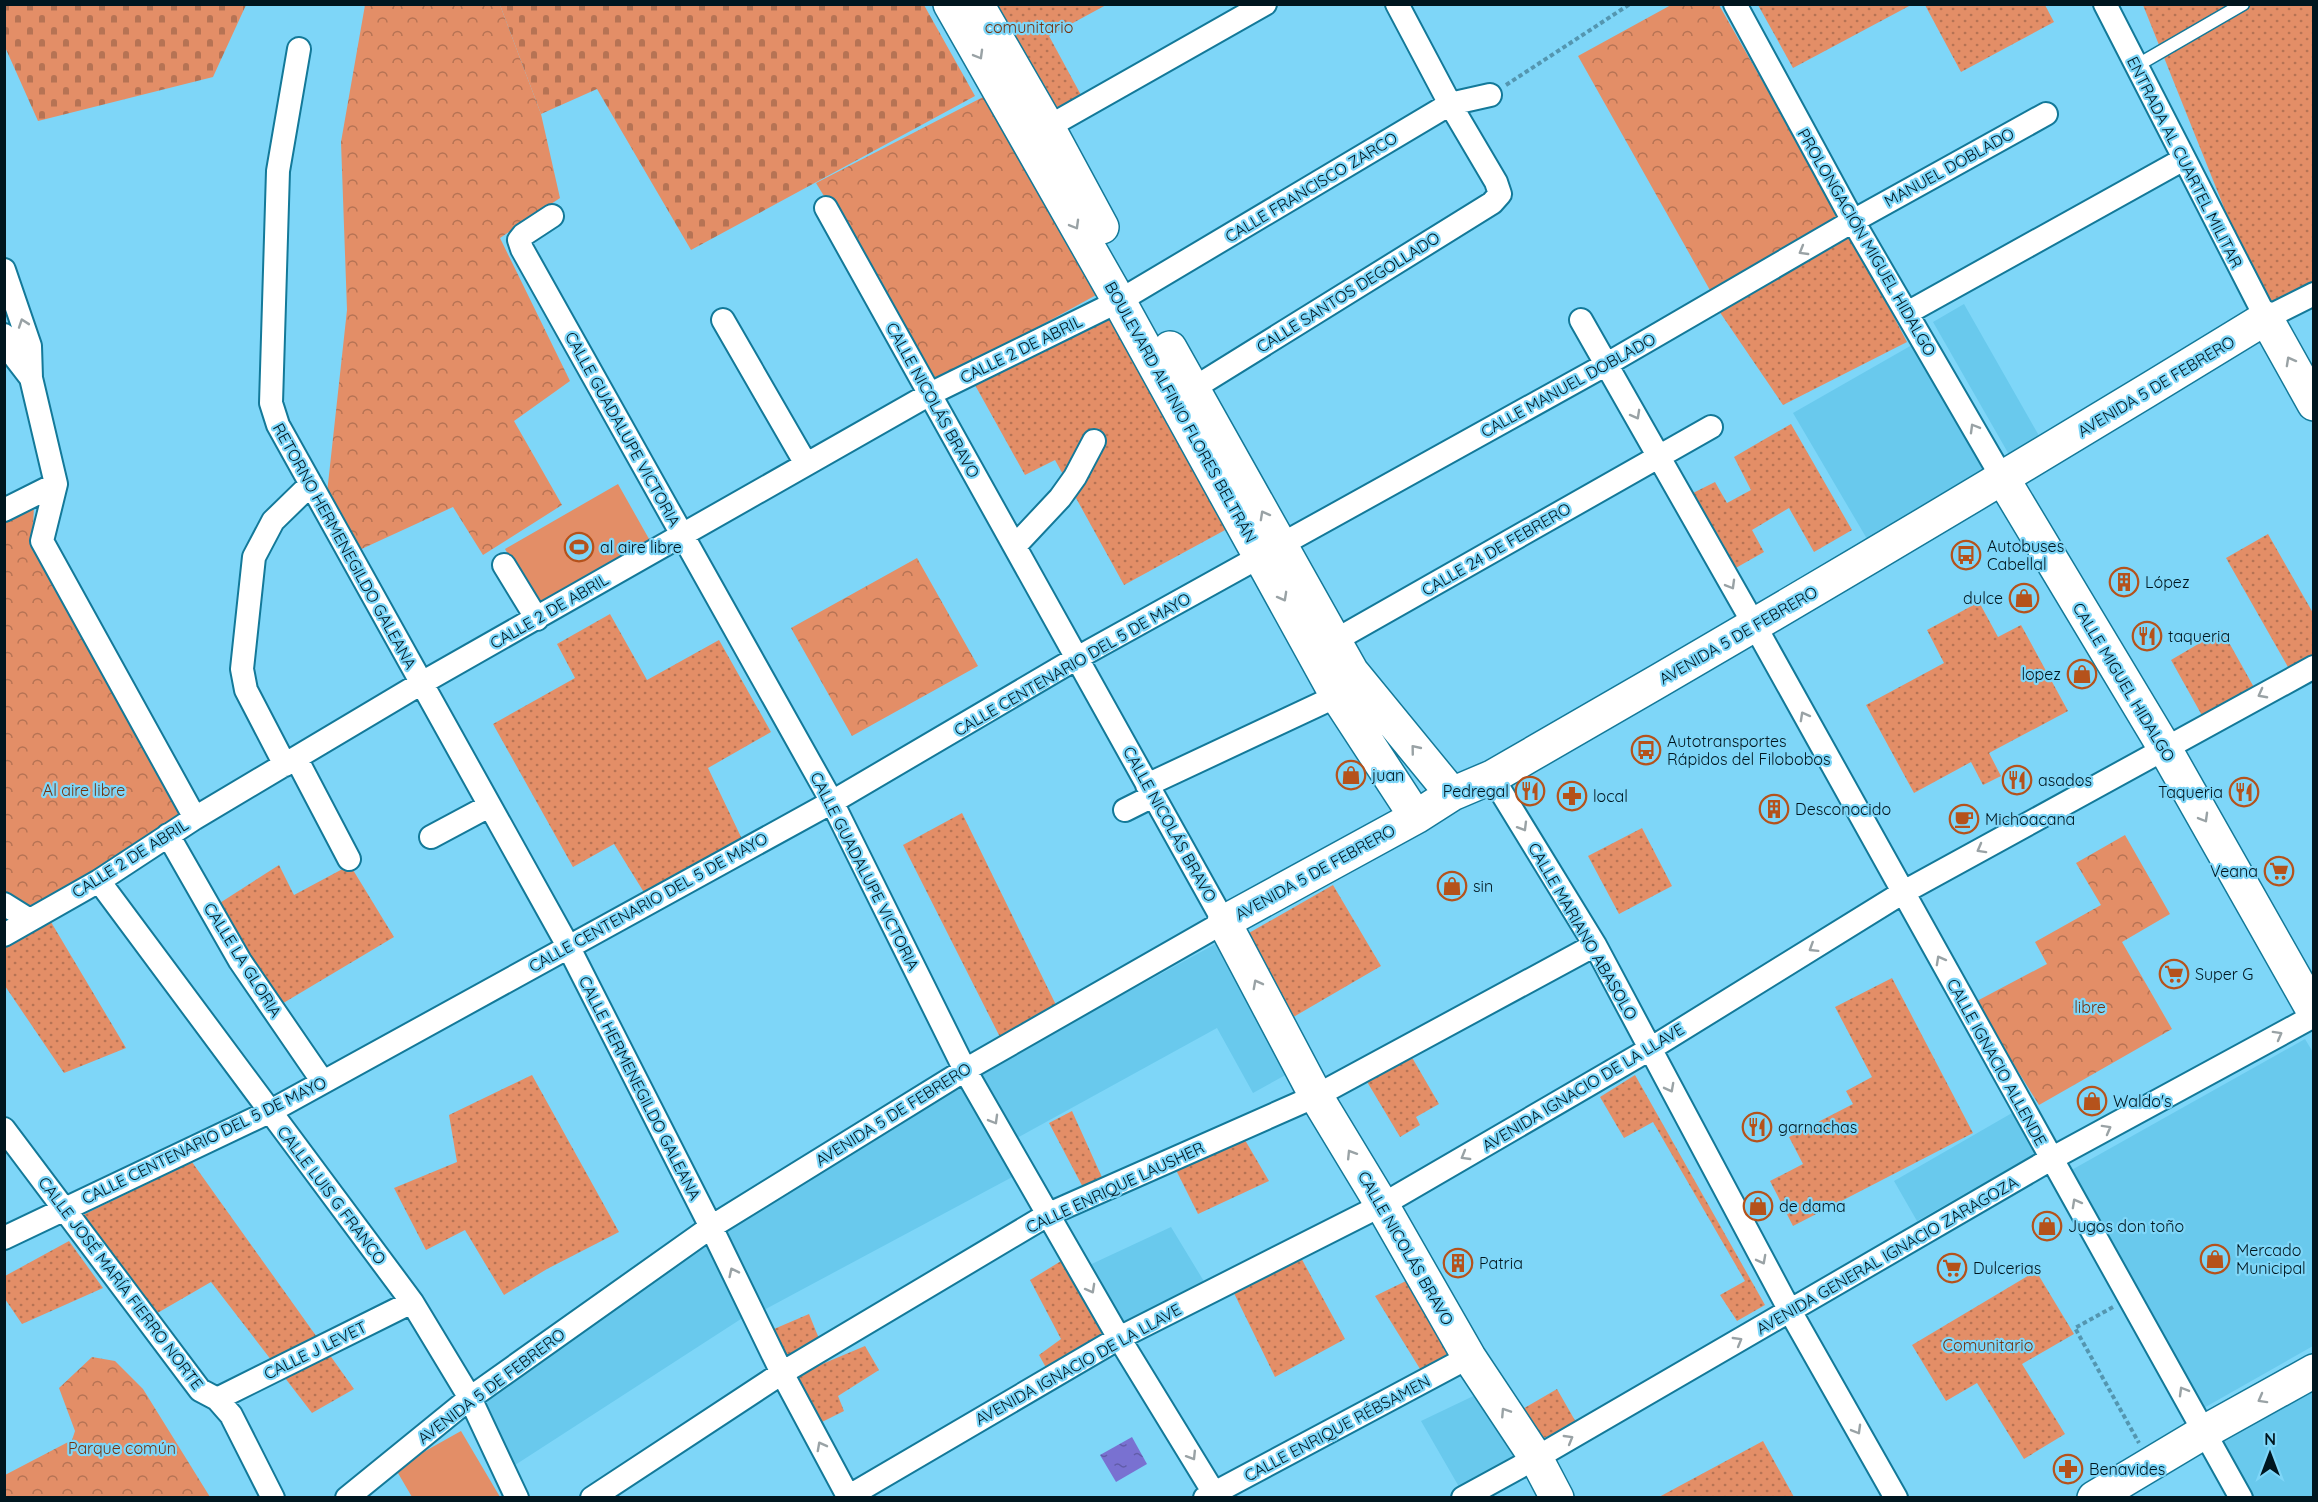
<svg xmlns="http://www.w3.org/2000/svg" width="2318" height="1502" font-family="Quicksand,sans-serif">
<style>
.built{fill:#69c9ed}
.grass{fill:url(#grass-dots)}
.forest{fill:url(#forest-crowns)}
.cemetery{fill:url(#cemetery-stones)}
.pitch{fill:#e38e67}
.water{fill:url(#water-ripples)}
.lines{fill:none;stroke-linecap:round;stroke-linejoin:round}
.lane-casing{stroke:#137999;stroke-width:15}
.street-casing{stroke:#137999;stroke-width:26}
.secondary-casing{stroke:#137999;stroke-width:36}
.path{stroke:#5496b0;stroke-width:4;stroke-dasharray:4.5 3;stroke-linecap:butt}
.lane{stroke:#fff;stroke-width:12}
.street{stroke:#fff;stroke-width:22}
.secondary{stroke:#fff;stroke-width:33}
.oneway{stroke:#99a2a5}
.labels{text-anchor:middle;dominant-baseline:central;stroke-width:4.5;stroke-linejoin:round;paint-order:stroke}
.park-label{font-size:16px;fill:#75330f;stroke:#7ed6f8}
.street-label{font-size:16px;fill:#00161f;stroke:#7ed6f8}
.poi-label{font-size:16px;fill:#00161f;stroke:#7ed6f8;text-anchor:start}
</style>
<defs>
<pattern id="grass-dots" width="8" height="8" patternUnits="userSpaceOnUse" patternTransform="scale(1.5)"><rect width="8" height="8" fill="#e38e67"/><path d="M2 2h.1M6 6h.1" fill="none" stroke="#b67354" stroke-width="1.8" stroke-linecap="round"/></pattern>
<pattern id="forest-crowns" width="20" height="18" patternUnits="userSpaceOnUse" patternTransform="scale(1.5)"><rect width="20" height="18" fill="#e38e67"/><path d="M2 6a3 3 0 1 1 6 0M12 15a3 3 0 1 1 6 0" fill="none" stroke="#b67354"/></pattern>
<pattern id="cemetery-stones" width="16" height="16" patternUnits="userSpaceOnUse" patternTransform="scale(1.5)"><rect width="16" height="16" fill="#e38e67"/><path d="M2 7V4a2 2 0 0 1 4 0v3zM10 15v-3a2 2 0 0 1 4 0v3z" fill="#b67354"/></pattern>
<pattern id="water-ripples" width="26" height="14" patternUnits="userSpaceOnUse" patternTransform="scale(1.5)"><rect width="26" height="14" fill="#7971d1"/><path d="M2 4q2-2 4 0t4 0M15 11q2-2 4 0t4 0" fill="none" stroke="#615ca9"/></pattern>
</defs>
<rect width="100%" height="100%" fill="#7ed6f8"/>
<path class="built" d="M1964 304 2046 448 2015 465 1933 322Z
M1912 345 1988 476 1870 544 1793 413Z
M1219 942 1291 1072 1253 1093 1217 1028 1017 1138 980 1073Z
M2305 1039 2314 1054 2313 1346 2202 1409 2068 1172Z
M962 1083 1016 1175 760 1312 720 1230Z
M2012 1113 2036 1153 1917 1221 1894 1181Z
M1171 1227 1208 1288 1120 1332 1083 1268Z
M708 1239 744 1317 512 1467 477 1402Z
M2313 1380V1497H2249L2215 1436Z
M1486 1390 1528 1458 1462 1492 1421 1421Z"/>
<path class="grass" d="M992 5H1106L1049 36 1081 95 1052 111Z
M1758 5H1911L1793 68Z
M1925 5H2045L2054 22 1961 72Z
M2143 5H2313V307L2273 330Z
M1848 230 1907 342 1783 405 1719 311Z
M1113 298 1238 523 1124 585 1055 460 1025 475 970 376Z
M1791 424 1852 530 1814 552 1789 508 1752 530 1764 552 1734 569 1693 493 1715 482 1727 503 1751 490 1734 457Z
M2268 534 2313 613V662L2292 674 2226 558Z
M1979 602 1998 637 2021 625 2068 711 1989 753 2001 776 1983 785 1971 762 1914 793 1866 705 1944 663 1927 630Z
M610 614 647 680 719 640 771 732 708 768 742 839 645 894 614 844 573 867 493 724 575 678 557 644Z
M2222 630 2256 691 2204 719 2171 660Z
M962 813 1058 1009 1005 1047 903 845Z
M1642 828 1672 886 1619 914 1588 856Z
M279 865 294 895 350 865 394 937 275 1008 212 908Z
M1333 885 1381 966 1290 1019 1242 937Z
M48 917 126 1048 64 1073 5 986 4 941Z
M1892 978 1973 1133 1793 1226 1770 1181 1803 1164 1789 1137 1853 1104 1846 1091 1872 1077 1835 1007Z
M1410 1054 1439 1104 1416 1117 1420 1125 1400 1137 1366 1080Z
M532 1075 619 1232 547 1269 504 1295 465 1230 426 1250 394 1188 457 1162 449 1115Z
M1635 1075 1765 1305 1737 1321 1720 1295 1745 1281 1653 1122 1624 1138 1600 1097Z
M1072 1111 1105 1184 1086 1193 1049 1123Z
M1242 1135 1269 1181 1198 1214 1173 1164Z
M192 1162 354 1389 312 1413 211 1282 154 1315 83 1215Z
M69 1241 103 1288 22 1324 5 1299V1276Z
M1299 1254 1345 1339 1275 1377 1231 1287Z
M1066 1258 1105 1336 1049 1373 1039 1355 1061 1339 1030 1280Z
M2036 1271 2074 1334 2022 1364 2065 1434 2024 1459 1977 1383 1946 1401 1912 1345Z
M1408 1280 1458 1359 1425 1377 1375 1296Z
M809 1314 822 1346 785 1369 767 1332Z
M865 1346 879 1370 838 1396 844 1411 816 1425 789 1378Z
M1557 1389 1577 1424 1539 1440 1521 1410Z
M1763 1441 1794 1497H1659Z"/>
<path class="forest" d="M365 5H500L541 114 560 198 500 238 570 381 514 421 562 505 483 555 453 507 355 552 327 493 347 310 341 142Z
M1671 5H1719L1841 219 1711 292 1578 56Z
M985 96 1098 294 938 382 816 183Z
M34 507 32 544 191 819 30 911 5 896 4 521Z
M917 558 978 666 852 736 791 628Z
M2125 835 2170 914 2122 942 2172 1029 2039 1105 1975 1002 2047 964 2035 942 2101 905 2076 863Z
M92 1357 115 1361 143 1389 210 1497H5V1475L72 1440 75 1431 59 1388Z"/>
<path class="cemetery" d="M4 5 5 4 246 5 213 77 38 121 5 47Z
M500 5H924L975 96 691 250 597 89 541 114Z"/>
<path class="pitch" d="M618 484 653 546 540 610 505 549Z
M461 1431 500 1497H412L395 1468Z"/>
<path class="water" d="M1132 1437 1147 1464 1116 1482 1100 1455Z"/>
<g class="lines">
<g class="lane-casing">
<path id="lane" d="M2136 66 2243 4"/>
</g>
<g class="street-casing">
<path id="street" d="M1735 4 1853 221 2003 479
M2105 4 2266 318 2314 294
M299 49 278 171 271 403 278 425 568 946 711 1227 782 1373 849 1498
M1048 127 1265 4
M552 216 523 235 519 240 522 249 832 802 965 1070 1119 1338 1217 1498
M4 270 30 346 31 378 56 484 42 541 195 818
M1907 313 2184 159
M723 320 806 464
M1581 320 1755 626 2241 1498
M4 335 11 352 31 378
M1194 388 1492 203 1500 194 1496 182 1450 104 1397 4
M4 510 56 484
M1015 546 1060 498 1075 477 1094 441
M504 565 537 619
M1334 641 1711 427
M296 758 349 859
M285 765 246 690 242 669 254 557 273 521 311 484
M1492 777 1595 945 1790 1311 1896 1498
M1147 785 1337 696
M1125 810 1153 796
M168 835 240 961 323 1082
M431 837 489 806
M99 881 412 1302 470 1398 517 1498
M4 904 28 919
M4 935 99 881 195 818 420 684 930 394 1119 301 1450 104 1490 95
M4 1129 200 1390 217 1399 231 1415 273 1498
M4 1238 269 1112 832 802 1077 658 1607 364 1853 221 2046 114
M217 1399 412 1302
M347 1498 470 1398 711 1227 965 1070 1224 922 826 208
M592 1498 782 1373 1049 1214 1316 1096 1595 945
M846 1498 1119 1338 1382 1205 1650 1049 1902 893 2314 667
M1205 1498 1469 1357
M1463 1498 1536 1458 2051 1159 2314 1016"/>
</g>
<g class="secondary-casing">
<path id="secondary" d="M950 4 1119 301 1337 696 1416 817
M977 4 1048 127 1102 227
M1170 348 1352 672 1452 794
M2003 479 2164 747 2314 1012
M1557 1498 1536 1458 1469 1357 1382 1205 1316 1096 1224 922 1416 817 1452 794 1492 777C1752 628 2010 475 2266 318L2314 404
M2094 1498 2206 1431 2314 1371"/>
</g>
<path class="path" d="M1506 85 1630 4
M2113 1307 2075 1328 2139 1443"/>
<use href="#lane" class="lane"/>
<use href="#street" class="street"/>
<use href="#secondary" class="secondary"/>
</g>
<defs><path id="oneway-chevron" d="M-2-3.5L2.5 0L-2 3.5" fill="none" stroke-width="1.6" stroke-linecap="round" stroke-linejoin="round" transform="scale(1.5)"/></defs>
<g class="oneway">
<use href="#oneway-chevron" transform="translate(979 55) rotate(60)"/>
<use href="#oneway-chevron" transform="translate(1075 225) rotate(60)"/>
<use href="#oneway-chevron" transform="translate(1803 251) rotate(150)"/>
<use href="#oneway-chevron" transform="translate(23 323) rotate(-109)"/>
<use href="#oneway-chevron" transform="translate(2290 361) rotate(-119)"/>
<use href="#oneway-chevron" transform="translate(1636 415) rotate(61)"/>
<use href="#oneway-chevron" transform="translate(1974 428) rotate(-120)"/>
<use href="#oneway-chevron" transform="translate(1264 515) rotate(-119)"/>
<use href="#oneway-chevron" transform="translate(1731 585) rotate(60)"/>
<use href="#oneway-chevron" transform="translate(1283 597) rotate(61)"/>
<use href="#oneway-chevron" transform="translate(2262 694) rotate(152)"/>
<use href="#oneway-chevron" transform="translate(1804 716) rotate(-119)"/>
<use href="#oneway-chevron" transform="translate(1415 749) rotate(-129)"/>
<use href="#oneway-chevron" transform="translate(2204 818) rotate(60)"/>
<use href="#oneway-chevron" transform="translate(1523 827) rotate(59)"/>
<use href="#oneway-chevron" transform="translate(1981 849) rotate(151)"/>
<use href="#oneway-chevron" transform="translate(1813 948) rotate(148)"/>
<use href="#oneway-chevron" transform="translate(1940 960) rotate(-119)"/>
<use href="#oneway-chevron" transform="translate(1257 984) rotate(-118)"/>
<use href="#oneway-chevron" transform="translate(2278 1035) rotate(-29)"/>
<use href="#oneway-chevron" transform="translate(1670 1088) rotate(62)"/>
<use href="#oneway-chevron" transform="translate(994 1120) rotate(60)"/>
<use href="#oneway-chevron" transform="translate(2107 1129) rotate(-29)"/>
<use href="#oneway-chevron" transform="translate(1351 1154) rotate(-122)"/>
<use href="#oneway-chevron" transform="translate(1465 1156) rotate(150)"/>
<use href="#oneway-chevron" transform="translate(2076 1203) rotate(-119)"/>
<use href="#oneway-chevron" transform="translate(1762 1260) rotate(62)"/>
<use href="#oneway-chevron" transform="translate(733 1272) rotate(-116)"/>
<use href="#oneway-chevron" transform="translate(1091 1289) rotate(61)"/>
<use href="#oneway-chevron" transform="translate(1738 1341) rotate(-30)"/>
<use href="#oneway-chevron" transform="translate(2183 1391) rotate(-120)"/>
<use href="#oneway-chevron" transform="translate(2262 1399) rotate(151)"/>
<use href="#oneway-chevron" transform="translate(1505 1412) rotate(-123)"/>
<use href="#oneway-chevron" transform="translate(1857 1430) rotate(60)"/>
<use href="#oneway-chevron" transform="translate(1569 1439) rotate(-30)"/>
<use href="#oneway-chevron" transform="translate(821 1446) rotate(-118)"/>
<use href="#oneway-chevron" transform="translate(1192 1456) rotate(58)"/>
</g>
<defs>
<g id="stadium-ring" transform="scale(1.5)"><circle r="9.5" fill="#7ed6f8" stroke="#b5521b" stroke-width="1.5"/><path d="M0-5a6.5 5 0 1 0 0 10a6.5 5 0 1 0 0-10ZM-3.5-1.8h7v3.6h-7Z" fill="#b5521b"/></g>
<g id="bus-ring" transform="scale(1.5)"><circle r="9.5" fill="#7ed6f8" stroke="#b5521b" stroke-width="1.5"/><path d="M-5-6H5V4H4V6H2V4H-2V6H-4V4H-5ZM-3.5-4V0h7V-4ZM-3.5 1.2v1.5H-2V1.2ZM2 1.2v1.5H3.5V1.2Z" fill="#b5521b"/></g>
<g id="building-ring" transform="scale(1.5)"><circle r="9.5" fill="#7ed6f8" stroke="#b5521b" stroke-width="1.5"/><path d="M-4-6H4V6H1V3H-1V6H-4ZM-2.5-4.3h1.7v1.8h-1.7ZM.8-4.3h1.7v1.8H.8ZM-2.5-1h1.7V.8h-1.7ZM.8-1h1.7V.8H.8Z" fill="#b5521b"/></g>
<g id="shop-ring" transform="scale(1.5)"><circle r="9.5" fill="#7ed6f8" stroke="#b5521b" stroke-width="1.5"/><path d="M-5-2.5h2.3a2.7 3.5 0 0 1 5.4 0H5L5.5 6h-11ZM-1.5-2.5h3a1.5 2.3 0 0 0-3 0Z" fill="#b5521b"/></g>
<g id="restaurant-ring" transform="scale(1.5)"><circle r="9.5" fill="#7ed6f8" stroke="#b5521b" stroke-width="1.5"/><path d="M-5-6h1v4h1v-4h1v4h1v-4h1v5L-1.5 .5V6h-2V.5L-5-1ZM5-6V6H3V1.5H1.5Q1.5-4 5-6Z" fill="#b5521b"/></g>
<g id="pharmacy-ring" transform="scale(1.5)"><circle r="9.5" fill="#7ed6f8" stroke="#b5521b" stroke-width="1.5"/><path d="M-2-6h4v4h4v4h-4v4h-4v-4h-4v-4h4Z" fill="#b5521b"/></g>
<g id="cafe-ring" transform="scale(1.5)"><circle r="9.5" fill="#7ed6f8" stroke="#b5521b" stroke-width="1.5"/><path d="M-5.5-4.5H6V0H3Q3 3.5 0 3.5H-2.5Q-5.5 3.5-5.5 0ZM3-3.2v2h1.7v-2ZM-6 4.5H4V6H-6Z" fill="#b5521b"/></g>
<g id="supermarket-ring" transform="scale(1.5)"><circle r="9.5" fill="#7ed6f8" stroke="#b5521b" stroke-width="1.5"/><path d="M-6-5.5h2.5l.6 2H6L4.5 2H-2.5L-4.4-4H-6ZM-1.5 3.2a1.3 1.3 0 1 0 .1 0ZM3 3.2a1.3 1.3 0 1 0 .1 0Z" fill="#b5521b"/></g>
</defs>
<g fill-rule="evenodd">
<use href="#stadium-ring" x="579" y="547"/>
<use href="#bus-ring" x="1966" y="555"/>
<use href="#building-ring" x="2124" y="582"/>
<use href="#shop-ring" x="2024" y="598"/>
<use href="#restaurant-ring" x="2147" y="636"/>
<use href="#shop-ring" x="2082" y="674"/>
<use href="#bus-ring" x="1646" y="750"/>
<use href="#shop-ring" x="1351" y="775"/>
<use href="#restaurant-ring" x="2017" y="780"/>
<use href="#restaurant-ring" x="1530" y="791"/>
<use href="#restaurant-ring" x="2244" y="792"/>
<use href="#pharmacy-ring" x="1572" y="796"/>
<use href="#building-ring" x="1774" y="809"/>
<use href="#cafe-ring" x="1964" y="819"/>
<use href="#supermarket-ring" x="2279" y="871"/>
<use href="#shop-ring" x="1452" y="886"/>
<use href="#supermarket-ring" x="2174" y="974"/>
<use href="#shop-ring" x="2092" y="1101"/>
<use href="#restaurant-ring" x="1757" y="1127"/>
<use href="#shop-ring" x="1758" y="1206"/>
<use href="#shop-ring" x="2047" y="1226"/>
<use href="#shop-ring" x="2215" y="1259"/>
<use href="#building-ring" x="1458" y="1263"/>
<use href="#supermarket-ring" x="1952" y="1268"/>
<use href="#pharmacy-ring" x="2068" y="1469"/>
</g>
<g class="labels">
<g class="park-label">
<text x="1029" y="27">comunitario</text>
<text x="84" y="790">Al aire libre</text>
<text x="2090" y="1007">libre</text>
<text x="1988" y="1345">Comunitario</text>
<text x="122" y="1448">Parque común</text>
</g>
<g class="street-label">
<text transform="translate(2185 162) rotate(63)">ENTRADA AL CUARTEL MILITAR</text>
<text transform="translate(1949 167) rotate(-29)">MANUEL DOBLADO</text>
<text transform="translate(1311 187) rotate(-31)">CALLE FRANCISCO ZARCO</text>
<text transform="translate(1867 242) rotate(60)">PROLONGACIÓN MIGUEL HIDALGO</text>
<text transform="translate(1348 292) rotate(-32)">CALLE SANTOS DEGOLLADO</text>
<text transform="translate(1021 349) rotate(-26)">CALLE 2 DE ABRIL</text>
<text transform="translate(1568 385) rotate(-29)">CALLE MANUEL DOBLADO</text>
<text transform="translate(2156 386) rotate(-31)">AVENIDA 5 DE FEBRERO</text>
<text transform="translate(933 400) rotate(61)">CALLE NICOLÁS BRAVO</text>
<text transform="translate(1181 412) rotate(61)">BOULEVARD ALFINIO FLORES BELTRÁN</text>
<text transform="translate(623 429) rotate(61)">CALLE GUADALUPE VICTORIA</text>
<text transform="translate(345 546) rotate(61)">RETORNO HERMENEGILDO GALEANA</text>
<text transform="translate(1496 549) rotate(-30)">CALLE 24 DE FEBRERO</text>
<text transform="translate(549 611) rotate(-30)">CALLE 2 DE ABRIL</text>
<text transform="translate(1738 635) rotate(-30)">AVENIDA 5 DE FEBRERO</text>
<text transform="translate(1072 664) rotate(-30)">CALLE CENTENARIO DEL 5 DE MAYO</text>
<text transform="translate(2124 682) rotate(59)">CALLE MIGUEL HIDALGO</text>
<text transform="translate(1170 824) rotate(61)">CALLE NICOLÁS BRAVO</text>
<text transform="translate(130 858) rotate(-32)">CALLE 2 DE ABRIL</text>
<text transform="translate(865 871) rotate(63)">CALLE GUADALUPE VICTORIA</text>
<text transform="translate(1315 872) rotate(-29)">AVENIDA 5 DE FEBRERO</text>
<text transform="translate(648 902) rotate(-29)">CALLE CENTENARIO DEL 5 DE MAYO</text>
<text transform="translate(1583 931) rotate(60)">CALLE MARIANO ABASOLO</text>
<text transform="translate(243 960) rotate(58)">CALLE LA GLORIA</text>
<text transform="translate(1997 1062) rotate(61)">CALLE IGNACIO ALLENDE</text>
<text transform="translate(1583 1087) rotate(-31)">AVENIDA IGNACIO DE LA LLAVE</text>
<text transform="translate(640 1088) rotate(63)">CALLE HERMENEGILDO GALEANA</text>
<text transform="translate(893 1114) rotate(-32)">AVENIDA 5 DE FEBRERO</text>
<text transform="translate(204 1140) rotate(-26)">CALLE CENTENARIO DEL 5 DE MAYO</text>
<text transform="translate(1115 1187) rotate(-25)">CALLE ENRIQUE LAUSHER</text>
<text transform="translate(332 1195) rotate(53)">CALLE LUIS G FRANCO</text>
<text transform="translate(1406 1248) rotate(60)">CALLE NICOLÁS BRAVO</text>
<text transform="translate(1887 1255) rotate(-30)">AVENIDA GENERAL IGNACIO ZARAGOZA</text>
<text transform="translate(121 1283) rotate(53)">CALLE JOSÉ MARÍA FIERRO NORTE</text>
<text transform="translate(315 1350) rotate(-26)">CALLE J LEVET</text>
<text transform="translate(1078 1364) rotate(-29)">AVENIDA IGNACIO DE LA LLAVE</text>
<text transform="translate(491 1386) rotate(-37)">AVENIDA 5 DE FEBRERO</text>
<text transform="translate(1337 1428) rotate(-28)">CALLE ENRIQUE RÉBSAMEN</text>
</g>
<g class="poi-label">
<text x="1987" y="546">Autobuses<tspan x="1987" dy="18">Cabellal</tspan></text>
<text x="600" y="547">al aire libre</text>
<text x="2145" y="582">López</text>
<text x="2003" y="598" text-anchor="end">dulce</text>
<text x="2168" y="636">taqueria</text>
<text x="2061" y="674" text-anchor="end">lopez</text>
<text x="1667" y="741">Autotransportes<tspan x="1667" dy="18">Rápidos del Filobobos</tspan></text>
<text x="1372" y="775">juan</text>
<text x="2038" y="780">asados</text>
<text x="1509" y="791" text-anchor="end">Pedregal</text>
<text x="2223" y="792" text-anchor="end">Taqueria</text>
<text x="1593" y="796">local</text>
<text x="1795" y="809">Desconocido</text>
<text x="1985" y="819">Michoacana</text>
<text x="2258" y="871" text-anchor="end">Veana</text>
<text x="1473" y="886">sin</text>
<text x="2195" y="974">Super G</text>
<text x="2113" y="1101">Waldo's</text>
<text x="1778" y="1127">garnachas</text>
<text x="1779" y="1206">de dama</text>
<text x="2068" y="1226">Jugos don toño</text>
<text x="2236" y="1250">Mercado<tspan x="2236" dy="18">Municipal</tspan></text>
<text x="1479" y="1263">Patria</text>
<text x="1973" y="1268">Dulcerias</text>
<text x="2089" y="1469">Benavides</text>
</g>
</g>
<rect width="2318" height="1502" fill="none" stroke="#00161f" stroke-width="12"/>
<g transform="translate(2270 1454)" stroke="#7ed6f8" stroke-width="4.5" paint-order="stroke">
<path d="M0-4.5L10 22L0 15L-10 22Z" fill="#00161f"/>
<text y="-9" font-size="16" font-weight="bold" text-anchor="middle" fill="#00161f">N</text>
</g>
</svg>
